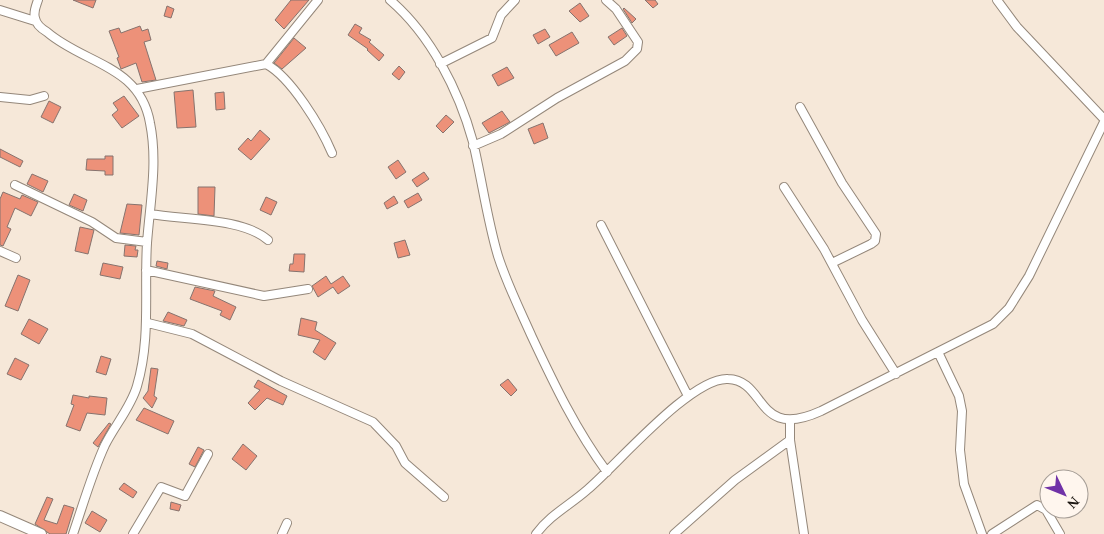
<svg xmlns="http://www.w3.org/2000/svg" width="1104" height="534" font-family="Georgia,serif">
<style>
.building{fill:#ed9179;stroke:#86736e}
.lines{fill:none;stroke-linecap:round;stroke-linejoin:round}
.minor-casing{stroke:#94877a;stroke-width:10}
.tertiary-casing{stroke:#94877a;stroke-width:12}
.minor{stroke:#fff;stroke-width:8}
.tertiary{stroke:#fff;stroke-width:10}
</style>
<rect width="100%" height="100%" fill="#f6e8d9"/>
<path class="building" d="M73 0H96L93 8Z
M291 0H309L284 29 275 20Z
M645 0H655L658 4 653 8Z
M580 3 589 16 580 22 569 11Z
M167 6 174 9 171 18 164 16Z
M624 8 636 19 632 23 623 9Z
M355 24 362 28 359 33 371 40 369 42 384 55 379 61 367 50 368 49 348 35Z
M140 26 142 31 148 29 151 40 144 42 156 80 142 82 136 63 121 69 117 58 119 57 109 31 119 28 121 33Z
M622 28 627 36 614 45 608 37Z
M545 29 550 37 538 44 533 35Z
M572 32 579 43 556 56 549 45Z
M294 38 306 48 282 69 274 63Z
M399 66 405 72 399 80 392 74Z
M507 67 514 78 498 86 492 75Z
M193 90 196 127 177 128 174 92Z
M224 92 225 109 216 110 215 93Z
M124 96 139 116 122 128 112 115 118 110 113 103Z
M49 101 61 107 53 123 41 117Z
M502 111 510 122 489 133 482 123Z
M446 115 454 122 443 133 436 126Z
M543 123 548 138 534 144 528 129Z
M260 130 270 139 251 160 238 149 248 138 251 141Z
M0 149 23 161 20 167 0 157Z
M105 156H113V175H105V171L86 170 87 159H105Z
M398 160 406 172 396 179 388 167Z
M424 172 429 179 417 187 412 180Z
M32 174 48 181 43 192 27 184Z
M198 187H215L214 216 198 214Z
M3 192 20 199 22 195 38 202 31 216 15 208 7 227 11 229 3 246 0 245V199Z
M418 193 422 200 408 208 404 201Z
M74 194 87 200 83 211 69 205Z
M394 196 398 203 387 209 384 203Z
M266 197 277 202 271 215 260 210Z
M127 204 142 205 139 235 120 233Z
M80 227 94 230 88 254 75 251Z
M405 240 410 255 398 258 394 243Z
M125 245 136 246 135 250H138L137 257 124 256Z
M294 254H305L304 272 289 271 290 264H293Z
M157 261 168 263 167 269 156 266Z
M103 263 123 267 120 279 100 275Z
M18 275 30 280 18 311 5 306Z
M326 276 331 284 343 276 350 286 338 294 333 287 318 297 312 286Z
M195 287 215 291 213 296 236 307 230 320 220 315 222 311 190 299Z
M168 312 187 320 184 326 163 321Z
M301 318 317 322 315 330 336 343 325 360 313 352 320 340 298 335Z
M29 319 48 329 39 344 21 334Z
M101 356 111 359 106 375 96 372Z
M15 358 29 365 21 380 7 374Z
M151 368 158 369 154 396 157 398 152 408 143 398 148 391Z
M508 379 517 390 511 396 500 385Z
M258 380 287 396 283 405 267 398 255 410 248 403 260 390 254 387Z
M73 395 89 398V396L107 398 105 415 87 413 80 431 66 426 74 405 71 404Z
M144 408 174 421 168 434 136 420Z
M109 423 111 424 98 447 93 443Z
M243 444 257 456 246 470 232 459Z
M198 447 204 450 195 467 189 464Z
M124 483 137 492 133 498 119 489Z
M47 497 53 499 44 520 57 524 64 505 74 508 66 534H50L35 524Z
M171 502 181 505 179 511 170 509Z
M92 511 107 520 100 532 85 523Z"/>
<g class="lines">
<g class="minor-casing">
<path id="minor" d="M38 0C36 6 33 12 35 18 36 24 42 29 47 32 84 64 140 65 150 123 158 162 150 203 147 243 144 291 151 339 137 386 131 407 115 425 105 445 92 473 83 505 73 534
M390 0C431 35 459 91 473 142 482 180 487 219 498 256 507 284 520 310 532 337 554 384 576 430 607 472
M997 0 1017 27 1104 119
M0 10 35 21
M266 64C291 77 321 127 332 153
M440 64 492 38 501 15 515 0
M137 89 266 64 318 0
M0 97 30 100 44 96
M800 107 842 183 876 234 875 241 871 244 832 263
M473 146 501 134 557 98 625 61 637 49 638 42 616 9 606 0
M15 185 92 222 116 238 147 242
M784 187 824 249 862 320 896 374
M150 214C185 220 243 218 268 240
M601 225 688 396
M0 251 16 258
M146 270 264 296 308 289
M148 323 192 334 281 381 373 422 396 446 405 463 444 497
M938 352 959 396 962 411 960 450 964 484 982 534
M790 420V440L804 534
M133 534 161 487 185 496 208 454
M282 534 287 523
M536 534C550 515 570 505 587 490 617 465 691 377 728 379 767 380 755 441 821 411L993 324 1009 308 1029 276 1104 122
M674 534 735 480 790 440
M992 534 1037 505 1046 510 1060 534"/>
</g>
<g class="tertiary-casing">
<path id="tertiary" d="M0 516 41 534"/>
</g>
<use href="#minor" class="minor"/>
<use href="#tertiary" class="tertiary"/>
</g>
<g transform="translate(1064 494) rotate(133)"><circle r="24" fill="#fff6ee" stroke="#a59d96"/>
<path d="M0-4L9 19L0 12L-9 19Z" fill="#7032a7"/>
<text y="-8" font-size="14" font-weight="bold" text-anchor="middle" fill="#1d1813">N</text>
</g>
</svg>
